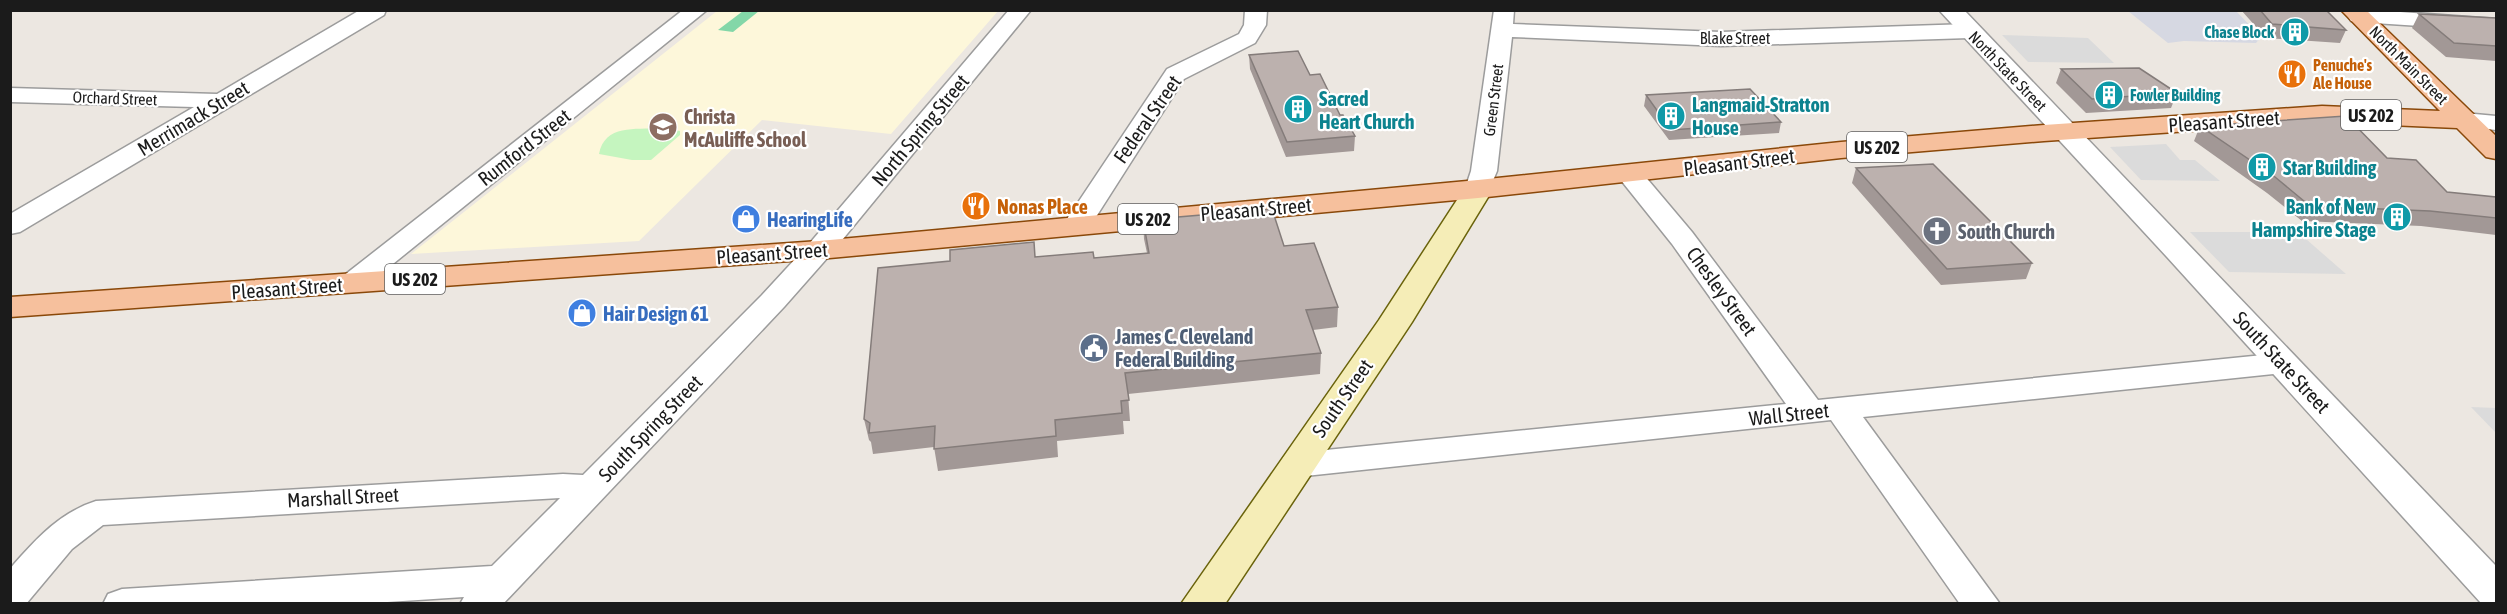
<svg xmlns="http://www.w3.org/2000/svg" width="2507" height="614" font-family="'Asap Condensed',sans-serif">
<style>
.education{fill:#fdf7da}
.park{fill:#c5f5bf}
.pitch{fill:#83d7a8}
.parking{fill:#dbdbdb}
.plaza{fill:#d6d8e2}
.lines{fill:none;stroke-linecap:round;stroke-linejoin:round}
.minor-casing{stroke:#9c9c9c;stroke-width:3}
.tertiary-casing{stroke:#9c9c9c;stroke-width:3}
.secondary-casing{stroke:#6a630b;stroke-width:3}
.primary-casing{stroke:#8a4809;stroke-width:3}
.minor{fill:#fff;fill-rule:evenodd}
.tertiary{fill:#fff;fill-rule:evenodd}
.secondary{fill:#f5edb7;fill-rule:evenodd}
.primary{fill:#f6c09d;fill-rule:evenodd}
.wall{fill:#a29896}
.building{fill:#bcb1ae;stroke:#847c7a;stroke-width:1.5}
.labels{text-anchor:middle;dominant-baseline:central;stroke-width:4.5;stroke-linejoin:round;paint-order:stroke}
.far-culture-label{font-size:16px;font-weight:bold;fill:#0d838f;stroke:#fff;text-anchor:end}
.far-street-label{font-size:16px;fill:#1b1b1b;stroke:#fff}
.far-food-label{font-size:16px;font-weight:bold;fill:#c56008;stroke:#fff;text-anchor:start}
.shield{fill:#fff;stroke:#5f5f5f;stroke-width:1.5}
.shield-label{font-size:18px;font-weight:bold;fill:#1b1b1b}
.culture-label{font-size:20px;font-weight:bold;fill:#0d838f;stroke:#fff;text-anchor:start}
.education-label{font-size:20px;font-weight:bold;fill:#785e54;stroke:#fff;text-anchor:start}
.street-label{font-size:20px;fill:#1b1b1b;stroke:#fff}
.food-label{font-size:20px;font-weight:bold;fill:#c56008;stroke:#fff;text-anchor:start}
.shop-label{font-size:20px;font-weight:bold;fill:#366cbe;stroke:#fff;text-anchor:start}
.worship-label{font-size:20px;font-weight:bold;fill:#5b616d;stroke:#fff;text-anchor:start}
.service-label{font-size:20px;font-weight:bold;fill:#4e5e75;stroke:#fff;text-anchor:start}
</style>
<rect width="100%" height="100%" fill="#ece7e1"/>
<path class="education" d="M717 11H998L891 134 762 120 639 241 411 254Z"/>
<path class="park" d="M660 128 680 131V135L651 160H632L599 154C605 124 635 130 660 128Z"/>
<path class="pitch" d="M743 11H759L733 32 718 30Z"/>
<path class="parking" d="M2002 35 2088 38 2114 63 2028 62Z
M2166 144 2180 160H2195L2220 181 2141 180 2110 147Z
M2190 232H2298L2346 274 2229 272Z
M2471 407 2496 408V433Z"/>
<path class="plaza" d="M2128 11H2236L2261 37 2256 43 2184 41 2168 43Z"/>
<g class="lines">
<g class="minor-casing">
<path id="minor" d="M360 10H386L384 15 20 232 10 234V214L194 107 10 102V88L217 94Z
M683 10H707L362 289 352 292 342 289 337 283 342 277Z
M1009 10H1031L829 256 784 307 503 604H460L464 597 357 604H103L108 594 122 589 492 566 560 498 103 525 72 549 26 604H10V569L14 564C38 537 61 512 96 501L563 474 583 475 762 295 809 244Z
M1245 10H1267L1266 25 1255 43 1184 79 1087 231 1077 233 1067 231 1063 225 1167 69 1239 34 1244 25Z
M1494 10H1514L1513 24 1721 32 1969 24 1977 26 1980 31 1977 36 1969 38 1721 46 1512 37 1497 171 1487 195 1478 197 1469 195 1465 189 1471 171Z
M2373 10 2496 19V31L2359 22 2351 21 2348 16 2355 10Z
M2464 113 2496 116V130L2455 125 2452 120 2455 115Z
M1629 166 1638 168 1692 232 1818 400 2283 353 2294 356 2299 363 2294 370 2283 373 1863 417 2000 604H1960L1831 420 1296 477 1284 473 1279 465 1284 457 1296 453 1786 404 1672 244 1616 174 1620 168Z"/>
</g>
<g class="tertiary-casing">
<path id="tertiary" d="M1939 10H1964L2496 566V604L2481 603 2167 257Z"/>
</g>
<g class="secondary-casing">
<path id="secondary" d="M1478 180 1488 183 1493 189 1412 322 1225 604H1181L1379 320 1468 183Z"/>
</g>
<g class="primary-casing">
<path id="primary" d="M2341 10H2366L2496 136V159L2486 157 2457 128 2322 122 2044 141 1841 158 1478 198 819 259 10 317V297L819 241 1478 180 1841 142 2044 125 2322 106 2440 111Z"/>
</g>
<use href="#minor" class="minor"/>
<use href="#tertiary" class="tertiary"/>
<use href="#secondary" class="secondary"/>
<use href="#primary" class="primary"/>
</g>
<path class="wall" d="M2241 10H2326L2346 30 2340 43 2266 38Z
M2419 14 2496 18V61L2446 57 2412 28Z
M1249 55 1310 75 1340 115 1355 136 1354 151 1286 157 1250 69Z
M2061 69 2177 93 2171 108 2086 113 2056 83Z
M1646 95 1781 122 1779 133 1669 140 1644 106Z
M2200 126 2387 158 2447 192 2496 197V235L2421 226 2302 221 2267 193 2194 141Z
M1856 168 2032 263 2026 279 1941 285 1852 183Z
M1143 220 1284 246 1338 307 1337 327 1313 330 1321 353 1320 374 1128 394 1130 421H1123L1124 434 1057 441 1058 457 938 471 934 447 873 454 871 442 869 440 864 419 950 261 1034 242 1035 257 1094 258 1147 253 1144 239Z"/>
<path class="building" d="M2260 10H2326L2346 30 2272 24Z
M2419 14 2496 18V46L2454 43Z
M1298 51 1310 75 1320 74 1340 115H1343L1355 136 1287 142 1249 55Z
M2139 68 2177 93 2092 99 2061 69Z
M1750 89 1781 122 1671 130 1646 95Z
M2346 116 2387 158 2416 160 2447 192 2496 197V218L2430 211 2310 206 2275 177 2200 126Z
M1933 164 2032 263 1947 269 1856 168Z
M1272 209 1284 246 1314 243 1338 307 1306 310 1321 353 1125 373 1129 400 1121 401 1122 413 1055 420 1056 436 934 449 935 426 869 433 870 423 864 419 878 268 950 261V250L1034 242 1035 257 1093 252 1094 258 1149 253 1143 220Z"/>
<defs>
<g id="building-disc" transform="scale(1.5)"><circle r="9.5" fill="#0f9aa8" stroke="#fff"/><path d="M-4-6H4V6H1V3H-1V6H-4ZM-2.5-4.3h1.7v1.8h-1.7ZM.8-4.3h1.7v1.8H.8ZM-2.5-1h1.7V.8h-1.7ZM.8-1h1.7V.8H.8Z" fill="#fff"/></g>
<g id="restaurant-disc" transform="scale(1.5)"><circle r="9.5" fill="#e8710a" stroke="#fff"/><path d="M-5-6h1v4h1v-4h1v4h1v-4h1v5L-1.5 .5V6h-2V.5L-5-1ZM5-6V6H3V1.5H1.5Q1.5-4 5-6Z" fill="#fff"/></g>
<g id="school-disc" transform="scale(1.5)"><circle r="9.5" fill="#8d6e63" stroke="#fff"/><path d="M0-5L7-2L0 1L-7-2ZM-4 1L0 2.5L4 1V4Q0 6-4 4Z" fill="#fff"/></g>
<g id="shop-disc" transform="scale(1.5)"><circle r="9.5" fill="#3f7fe0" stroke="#fff"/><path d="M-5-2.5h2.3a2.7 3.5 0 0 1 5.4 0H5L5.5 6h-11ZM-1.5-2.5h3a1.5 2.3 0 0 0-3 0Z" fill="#fff"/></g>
<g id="church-disc" transform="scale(1.5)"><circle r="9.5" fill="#6b7280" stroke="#fff"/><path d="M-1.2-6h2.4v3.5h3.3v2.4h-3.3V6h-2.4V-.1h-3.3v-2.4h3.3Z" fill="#fff"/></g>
<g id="civic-disc" transform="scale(1.5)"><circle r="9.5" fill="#5c6f8a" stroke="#fff"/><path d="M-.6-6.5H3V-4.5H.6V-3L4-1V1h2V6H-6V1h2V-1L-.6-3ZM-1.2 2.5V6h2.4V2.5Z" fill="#fff"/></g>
</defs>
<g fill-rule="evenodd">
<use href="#building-disc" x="2295" y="32"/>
<use href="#restaurant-disc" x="2292" y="74"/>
<use href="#building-disc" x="2109" y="95"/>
<use href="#building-disc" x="1298" y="109"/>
<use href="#building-disc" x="1671" y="116"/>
<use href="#school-disc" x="663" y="127"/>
<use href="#building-disc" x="2262" y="167"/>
<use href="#restaurant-disc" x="976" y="206"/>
<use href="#building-disc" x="2397" y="217"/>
<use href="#shop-disc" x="746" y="219"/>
<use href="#church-disc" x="1937" y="231"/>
<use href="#shop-disc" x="582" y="313"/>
<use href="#civic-disc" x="1094" y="348"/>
</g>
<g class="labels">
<g class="far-culture-label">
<text x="2274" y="32">Chase Block</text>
<text x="2130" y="95" text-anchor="start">Fowler Building</text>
</g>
<g class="far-street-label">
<text x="1735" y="38">Blake Street</text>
<text transform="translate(2409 65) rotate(45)">North Main Street</text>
<text transform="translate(2008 71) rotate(46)">North State Street</text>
<text transform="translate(115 98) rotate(2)">Orchard Street</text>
<text transform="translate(1493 100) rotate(-83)">Green Street</text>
</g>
<g class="far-food-label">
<text x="2313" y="65">Penuche's<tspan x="2313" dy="18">Ale House</tspan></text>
</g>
<g class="shield">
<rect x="2341" y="100" width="60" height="30" rx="4.5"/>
<rect x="1847" y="132" width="60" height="30" rx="4.5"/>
<rect x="1118" y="204" width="60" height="30" rx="4.5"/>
<rect x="385" y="264" width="60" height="30" rx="4.5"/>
</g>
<g class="shield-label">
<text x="2371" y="115">US 202</text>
<text x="1877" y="147">US 202</text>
<text x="1148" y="219">US 202</text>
<text x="415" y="279">US 202</text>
</g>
<g class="culture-label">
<text x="1319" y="98">Sacred<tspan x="1319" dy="23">Heart Church</tspan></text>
<text x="1692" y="104">Langmaid-Stratton<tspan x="1692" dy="23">House</tspan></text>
<text x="2283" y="167">Star Building</text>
<text x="2376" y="206" text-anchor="end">Bank of New<tspan x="2376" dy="23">Hampshire Stage</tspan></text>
</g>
<g class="education-label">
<text x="684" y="116">Christa<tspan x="684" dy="23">McAuliffe School</tspan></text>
</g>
<g class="street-label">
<text transform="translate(193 118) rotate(-31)">Merrimack Street</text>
<text transform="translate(1147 119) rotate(-55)">Federal Street</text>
<text transform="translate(2224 121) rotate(-4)">Pleasant Street</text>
<text transform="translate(920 130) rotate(-50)">North Spring Street</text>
<text transform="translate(524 147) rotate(-38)">Rumford Street</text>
<text transform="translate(1739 162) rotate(-7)">Pleasant Street</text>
<text transform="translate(1256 209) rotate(-5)">Pleasant Street</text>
<text transform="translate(772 253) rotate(-4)">Pleasant Street</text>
<text transform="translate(287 288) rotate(-4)">Pleasant Street</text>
<text transform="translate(1722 291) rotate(54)">Chesley Street</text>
<text transform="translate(2282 362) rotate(47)">South State Street</text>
<text transform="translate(1342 398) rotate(-55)">South Street</text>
<text transform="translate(1789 414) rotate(-6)">Wall Street</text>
<text transform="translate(650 428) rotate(-46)">South Spring Street</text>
<text transform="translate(343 497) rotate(-3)">Marshall Street</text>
</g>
<g class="food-label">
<text x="997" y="206">Nonas Place</text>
</g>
<g class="shop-label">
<text x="767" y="219">HearingLife</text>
<text x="603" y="313">Hair Design 61</text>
</g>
<g class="worship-label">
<text x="1958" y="231">South Church</text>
</g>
<g class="service-label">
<text x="1115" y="336">James C. Cleveland<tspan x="1115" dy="23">Federal Building</tspan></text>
</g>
</g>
<rect width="2507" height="614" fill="none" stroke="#1b1b1b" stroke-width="24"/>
</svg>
